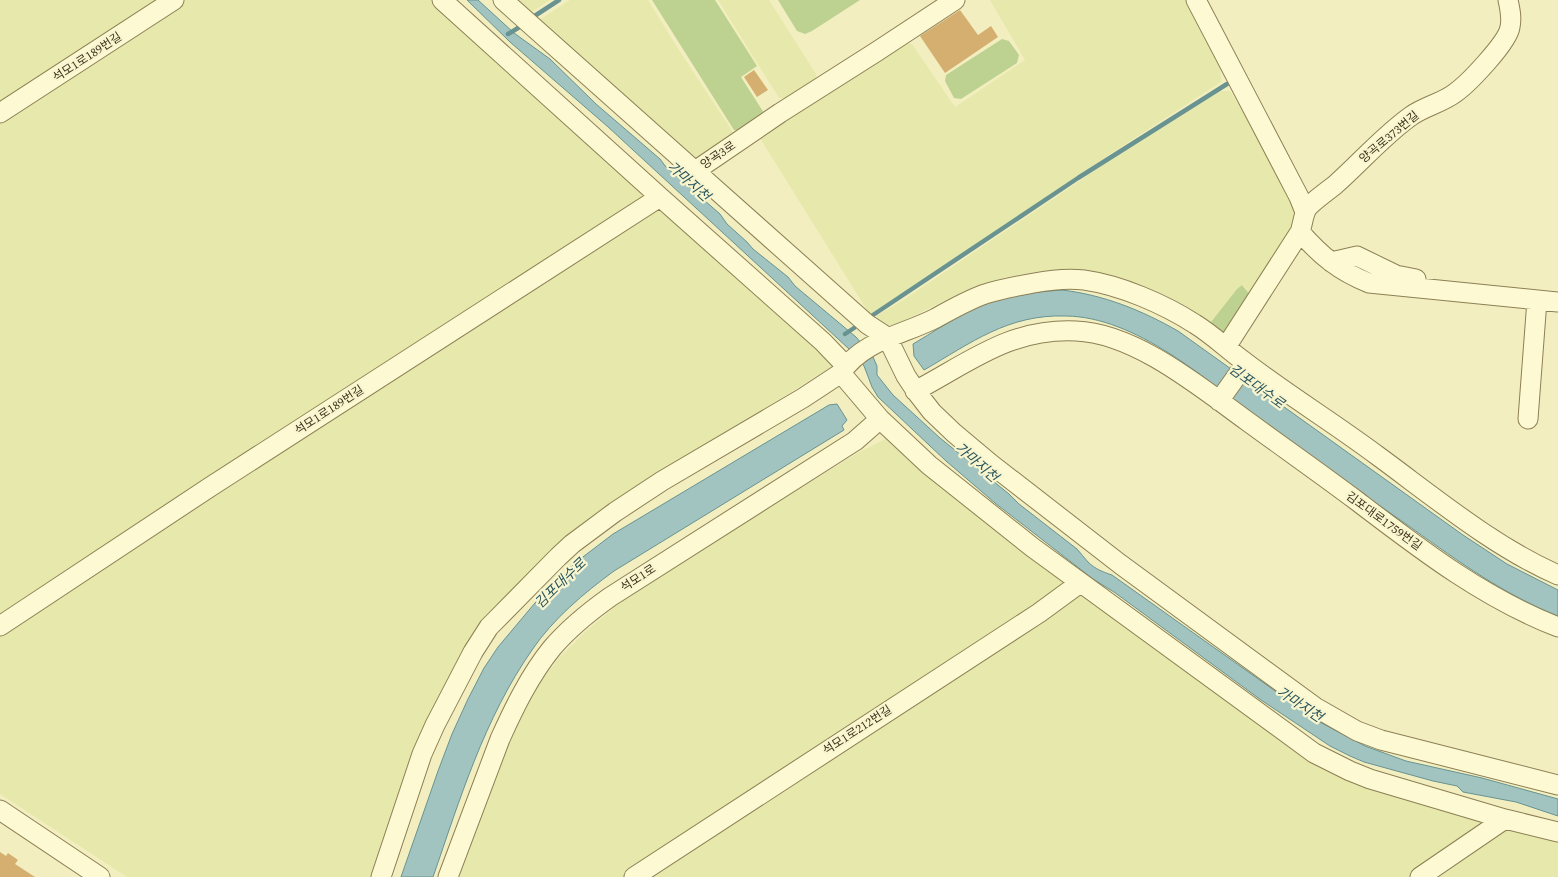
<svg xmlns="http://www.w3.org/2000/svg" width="1558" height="877" font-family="'Source Serif 4','Noto Sans KR',serif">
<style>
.farmland{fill:#e6e9ab}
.green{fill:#bdd291}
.water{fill:#a2c4c1;stroke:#689391}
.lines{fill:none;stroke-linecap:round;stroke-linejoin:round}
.stream{stroke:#689391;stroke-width:4.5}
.building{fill:#d5af70}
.minor-casing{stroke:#8d7f55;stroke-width:21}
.minor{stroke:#fcf9d3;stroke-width:19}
.labels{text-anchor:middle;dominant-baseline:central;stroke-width:4.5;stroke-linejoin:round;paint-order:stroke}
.street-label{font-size:12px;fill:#3b311b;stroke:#f9f6cf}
.water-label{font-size:14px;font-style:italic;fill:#29555d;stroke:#f9f6cf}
</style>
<rect width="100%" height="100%" fill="#f3eebf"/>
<path class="farmland" d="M0 0H450L840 361 576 528 484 618 437 701 376 877H127L0 794Z
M515 0H550L530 13Z
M570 0H648L677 47 736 137 694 161 539 20Z
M718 0H769L816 74 817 80 788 98H779Z
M990 0H1187L1220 63 1221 82 1101 160 870 315 760 138 768 127 901 43 912 44 955 107 1025 60Z
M1221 91H1230L1263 144 1295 208 1296 223 1252 297 1243 285 1237 289 1207 327 1089 274 1048 270 1006 277 975 286 899 323 887 326 881 324 873 318 905 299 1106 163Z
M889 437 957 483 1335 759 1558 827V877H457L488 791 523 707 541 681 557 660 584 633 632 592 856 454Z"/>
<path class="green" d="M652 0H715L757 66 741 77 764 113 741 132 734 130Z
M778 0H860L812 31 805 34 797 31Z
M1002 39 1009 41 1019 55 1017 63 961 99 954 98 945 81 946 75Z
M1242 285 1252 297 1226 338H1220L1211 322 1237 289Z"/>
<path class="water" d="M467 0H478L514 33 550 59 596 104 660 159 666 167 720 214 727 224 747 242 753 249 788 277 795 286 856 337 873 357 877 366V375L893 395 940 438 1009 494 1019 504 1077 549C1081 553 1084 558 1088 562 1095 569 1103 572 1112 575L1316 720 1365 746 1406 761 1482 778 1558 799V816L1516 802 1463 792 1457 786 1433 781 1364 762 1350 756 1330 746 1261 700 1114 592 1093 579 995 503 946 461 878 397 872 387 864 366 849 349 607 126 510 42Z
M1062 290C1104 295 1141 310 1178 331L1463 535 1507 564 1558 590V616C1505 595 1459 562 1413 529 1361 493 1310 456 1259 419 1205 379 1136 317 1066 316 1008 314 971 343 924 370L914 356 913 344C932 333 952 319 973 309 1000 296 1032 292 1062 290Z
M837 404 847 420 842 426 844 430 614 571C584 593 553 619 532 650 484 719 460 799 433 877H401L438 771 452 734 468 699 484 668 498 647 540 597 575 563 613 534 829 405Z"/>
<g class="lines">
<path class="stream" d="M533 17 559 0
M508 34 518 28
M873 315 1078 178 1227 84
M845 334 854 328"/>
</g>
<path class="building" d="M960 10 978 35 991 26 998 37 945 73 920 36Z
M754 70 768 90 757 97 744 77Z
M0 852 6 856 8 853 18 860 15 864 35 877H0Z"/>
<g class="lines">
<g class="minor-casing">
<path id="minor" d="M442 0 660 197 823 342 846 366
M503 0 695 171
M955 0 876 52 780 113 695 171 867 324 887 337 906 376 918 394 932 412 954 433 991 464 1120 564 1315 707 1357 731 1381 740 1558 785
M1196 0 1299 197 1305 212
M0 113 174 0
M1300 232C1321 256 1339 271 1369 283L1558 302
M1331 262 1357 256 1396 275 1416 279
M1226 347 1300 232C1303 224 1303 214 1308 207 1316 199 1326 192 1335 185 1361 162 1383 136 1411 116 1425 106 1442 103 1455 93 1469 83 1508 42 1510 27 1512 18 1510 9 1508 0
M915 391C970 362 1010 328 1076 331 1135 333 1200 387 1247 421 1284 448 1321 474 1357 501 1420 549 1483 598 1558 627
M1219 401 1246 363
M880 419 929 465 1032 547 1314 753 1350 771 1370 779 1505 819 1558 832
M1528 419 1537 300
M0 626 210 487 660 197
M0 810 100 877
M381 877 422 754 435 725 473 652 489 627 558 557 572 544 615 512 662 481 803 398 841 373
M448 877 500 739C514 708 530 675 552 648 569 628 589 612 610 597L855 441 880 419 841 373C863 340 903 335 936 318 952 309 968 300 985 294 1001 289 1017 286 1034 283 1050 280 1067 278 1084 280 1120 285 1164 304 1195 324 1213 335 1228 350 1245 362 1288 395 1334 423 1378 456 1434 497 1494 547 1558 575
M634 877 1039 613 1080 583
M1420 877 1505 819"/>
</g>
<use href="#minor" class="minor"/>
</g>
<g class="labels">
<g class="street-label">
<text transform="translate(87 57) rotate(-33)">석모1로189번길</text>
<text transform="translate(1389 137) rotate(-40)">양곡로373번길</text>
<text transform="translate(718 155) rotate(-34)">양곡3로</text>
<text transform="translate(329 410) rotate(-33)">석모1로189번길</text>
<text transform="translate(1384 521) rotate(36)">김포대로1759번길</text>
<text transform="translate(638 578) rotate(-33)">석모1로</text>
<text transform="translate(857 730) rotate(-33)">석모1로212번길</text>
</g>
<g class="water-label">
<text transform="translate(689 181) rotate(42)">가마지천</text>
<text transform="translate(1257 386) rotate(36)">김포대수로</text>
<text transform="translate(977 462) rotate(41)">가마지천</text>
<text transform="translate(560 583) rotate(-44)">김포대수로</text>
<text transform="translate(1300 704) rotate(34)">가마지천</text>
</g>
</g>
</svg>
